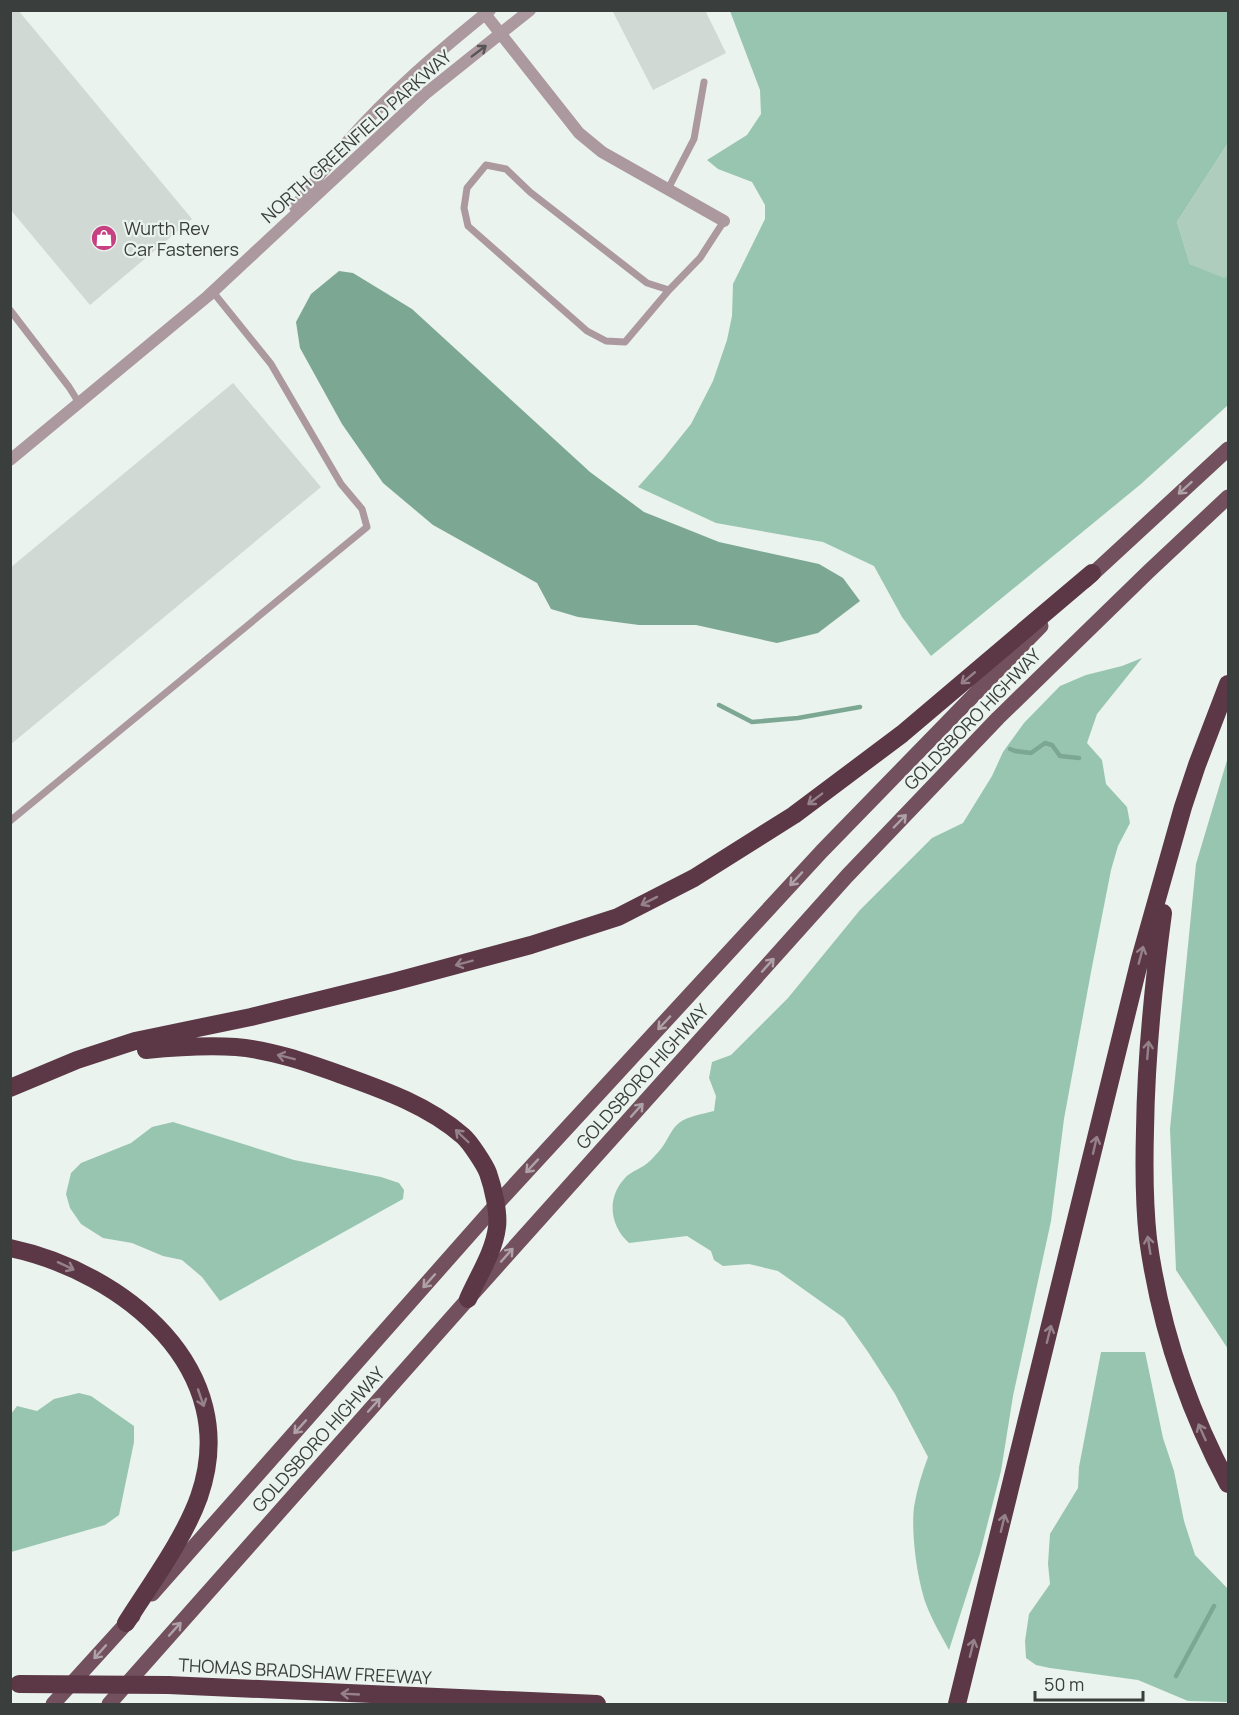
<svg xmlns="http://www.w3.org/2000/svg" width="1239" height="1715" font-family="Manrope,sans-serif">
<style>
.green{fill:#afcdbd}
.forest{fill:#98c5af}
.water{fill:#7ca893}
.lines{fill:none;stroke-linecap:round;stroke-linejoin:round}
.stream{stroke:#7ca893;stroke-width:4.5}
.building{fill:#d1d9d5}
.lane{stroke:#ac989f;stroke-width:7}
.street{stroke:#ac989f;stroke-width:12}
.primary{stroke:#72505d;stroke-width:15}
.highway{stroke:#5c3746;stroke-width:18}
.highway-bridge{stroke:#5c3746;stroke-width:18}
.oneway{stroke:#565455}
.oneway2{stroke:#aea2a6}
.oneway3{stroke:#958289}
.labels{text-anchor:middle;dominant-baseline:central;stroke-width:4.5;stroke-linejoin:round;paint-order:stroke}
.street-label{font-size:18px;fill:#3a3e3c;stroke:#eaf3ee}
.poi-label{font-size:18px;fill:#3a3e3c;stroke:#eaf3ee;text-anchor:start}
</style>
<rect width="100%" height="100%" fill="#eaf3ee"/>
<path class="green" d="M1228 143V275L1224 279 1190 264 1177 222Z"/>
<path class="forest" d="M730 11H1228V143L1177 222 1190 264 1224 278 1228 275V405L1141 484 931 656 902 617 874 566 823 542 716 523 638 487 663 459 691 424 713 381 727 340 732 316 733 284 765 219V205L752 182 718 169 707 160 747 135 761 114 760 90Z
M1142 658 1097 714 1087 743 1102 760 1106 784 1127 807 1130 823 1118 846 1111 870 1091 972 1064 1119 1051 1221 1013 1396 1001 1471 980 1553 949 1650C941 1635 932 1620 926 1604 917 1578 911 1534 914 1507 917 1489 922 1473 928 1457L895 1394 868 1352 844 1318 778 1271 749 1264 723 1266 714 1260 711 1251 687 1236 629 1243C610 1226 606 1198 625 1178 631 1171 642 1169 651 1160 655 1155 660 1151 663 1146 668 1139 672 1128 679 1123 688 1116 703 1114 714 1111L716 1096 709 1078 712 1062 731 1055 788 998 860 910 932 838 963 823 992 776 1003 752 1024 723 1060 686 1086 675 1122 666Z
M1228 757V1349L1176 1270 1170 1129 1196 864Z
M173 1122 294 1160 381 1177 399 1183 404 1190 403 1199 220 1301 202 1277 182 1260 163 1256 132 1243 103 1238 81 1224 70 1208 66 1194 71 1173 81 1163 131 1143 152 1127Z
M1101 1352H1145L1163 1438 1174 1471 1184 1521 1195 1555 1228 1589V1702L1188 1701 1138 1680 1050 1668 1036 1665 1026 1658 1025 1641 1029 1614 1050 1584 1048 1564 1050 1534 1078 1488 1079 1467Z
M79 1393 91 1396 134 1426V1442L119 1515 105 1525 11 1552V1414L17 1406 37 1411 54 1399Z"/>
<path class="water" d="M339 271 353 273 412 309 590 472 644 512 719 542 819 564 843 578 860 601 818 633 777 643 696 625H639L578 617 551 609 537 583 433 525 383 483 342 424 300 348 296 322 311 294Z"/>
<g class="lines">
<path class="stream" d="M719 705 752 722 798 718 860 707
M1010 749 1015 751 1031 753 1045 743 1052 745 1060 756 1079 758
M1176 1676 1214 1606"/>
</g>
<path class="building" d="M10 10H18L192 219 90 305 10 209Z
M612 10H705L726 53 653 90Z
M233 383 321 487 10 745V568Z"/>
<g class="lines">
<path class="lane" d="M668 189 694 139 704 82
M669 290 625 342 606 341 587 331 468 226 464 208 467 188 486 165 506 169 530 192 647 283 669 290 700 258 724 221
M10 310 69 387 79 403
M10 821 367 527 362 509 341 484 271 364 213 292"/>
<path class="street" d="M485 14 579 133 602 152 724 221
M295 207C312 185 329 162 347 142 390 93 439 51 490 10
M10 460 208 296 425 94 530 10"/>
<path class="primary" d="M1085 581 1228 449
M152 1594 495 1206 822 851 1041 626
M53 1704 133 1616
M109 1704 468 1299 847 876 998 718 1148 572 1228 497"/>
<path class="highway" d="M1163 913C1153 987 1146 1057 1145 1130 1144 1167 1144 1203 1148 1239 1160 1326 1187 1407 1228 1484
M146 1050C176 1047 206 1045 236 1047 272 1050 308 1063 342 1075 384 1090 429 1106 463 1136 470 1142 485 1165 488 1173 493 1187 499 1213 497 1227 494 1252 478 1276 468 1299
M10 1088 77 1060 135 1041 251 1017 393 982 531 945 618 917 694 878 794 815 902 734 1092 573
M10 1248C123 1272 244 1369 199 1497 184 1539 150 1585 126 1623
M168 1685 597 1704
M957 1704 1140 959 1183 807 1197 765 1228 684"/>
<path class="highway-bridge" d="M19 1684 168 1685"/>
</g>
<defs><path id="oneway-shaft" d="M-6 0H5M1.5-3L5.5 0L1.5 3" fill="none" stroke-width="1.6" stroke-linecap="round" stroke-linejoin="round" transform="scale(1.5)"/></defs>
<use class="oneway" href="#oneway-shaft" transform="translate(479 51) rotate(-37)"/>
<g class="oneway2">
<use href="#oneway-shaft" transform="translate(1185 488) rotate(138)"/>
<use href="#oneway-shaft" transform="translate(900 821) rotate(-46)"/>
<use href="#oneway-shaft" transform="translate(796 879) rotate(133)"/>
<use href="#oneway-shaft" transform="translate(768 965) rotate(-48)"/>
<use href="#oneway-shaft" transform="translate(664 1023) rotate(133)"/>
<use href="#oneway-shaft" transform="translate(637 1110) rotate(-48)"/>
<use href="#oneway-shaft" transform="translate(532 1166) rotate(133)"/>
<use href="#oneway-shaft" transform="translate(507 1255) rotate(-48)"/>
<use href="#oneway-shaft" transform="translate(429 1281) rotate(132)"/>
<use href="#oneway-shaft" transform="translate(374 1405) rotate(-48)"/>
<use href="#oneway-shaft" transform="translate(300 1427) rotate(132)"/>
<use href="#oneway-shaft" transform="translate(175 1629) rotate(-48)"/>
<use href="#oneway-shaft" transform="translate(100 1652) rotate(132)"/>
</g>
<g class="oneway3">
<use href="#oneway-shaft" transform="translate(968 678) rotate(140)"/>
<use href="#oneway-shaft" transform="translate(815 799) rotate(143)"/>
<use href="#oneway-shaft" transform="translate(649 901) rotate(153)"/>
<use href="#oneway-shaft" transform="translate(1141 955) rotate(-75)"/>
<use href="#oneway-shaft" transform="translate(464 963) rotate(165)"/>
<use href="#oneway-shaft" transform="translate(1148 1050) rotate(-85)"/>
<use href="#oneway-shaft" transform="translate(286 1057) rotate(-166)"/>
<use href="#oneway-shaft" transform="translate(462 1136) rotate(-136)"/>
<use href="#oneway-shaft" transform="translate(1095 1145) rotate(-77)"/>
<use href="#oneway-shaft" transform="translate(1149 1245) rotate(-99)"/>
<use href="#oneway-shaft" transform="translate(66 1266) rotate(25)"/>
<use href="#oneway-shaft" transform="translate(1049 1334) rotate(-76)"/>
<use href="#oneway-shaft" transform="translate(201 1398) rotate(71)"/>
<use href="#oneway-shaft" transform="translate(1202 1432) rotate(-114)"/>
<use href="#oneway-shaft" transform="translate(1003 1523) rotate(-76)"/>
<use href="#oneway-shaft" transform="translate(972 1648) rotate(-76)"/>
<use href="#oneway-shaft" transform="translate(350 1694) rotate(-177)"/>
</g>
<defs>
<g id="shop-disc" transform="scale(1.35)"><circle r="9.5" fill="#c74182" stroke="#eaf3ee"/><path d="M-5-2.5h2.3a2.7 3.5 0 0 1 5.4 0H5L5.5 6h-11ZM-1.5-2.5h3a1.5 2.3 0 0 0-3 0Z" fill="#fff"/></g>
</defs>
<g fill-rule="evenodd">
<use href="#shop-disc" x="104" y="238"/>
</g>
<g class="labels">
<g class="street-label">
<text transform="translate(356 136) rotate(-42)">NORTH GREENFIELD PARKWAY</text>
<text transform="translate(972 719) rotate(-46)">GOLDSBORO HIGHWAY</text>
<text transform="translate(642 1076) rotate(-48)">GOLDSBORO HIGHWAY</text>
<text transform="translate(318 1439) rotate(-48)">GOLDSBORO HIGHWAY</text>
<text transform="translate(305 1671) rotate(3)">THOMAS BRADSHAW FREEWAY</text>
</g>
<g class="poi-label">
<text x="124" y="228">Wurth Rev<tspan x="124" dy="21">Car Fasteners</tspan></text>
</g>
</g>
<rect width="1239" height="1715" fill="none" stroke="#3a3e3c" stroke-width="24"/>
<path d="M1035 1691v9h108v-9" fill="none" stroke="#3a3e3c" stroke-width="3"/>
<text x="1044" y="1691" font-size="18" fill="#3a3e3c" stroke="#eaf3ee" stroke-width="4.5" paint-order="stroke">50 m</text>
</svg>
